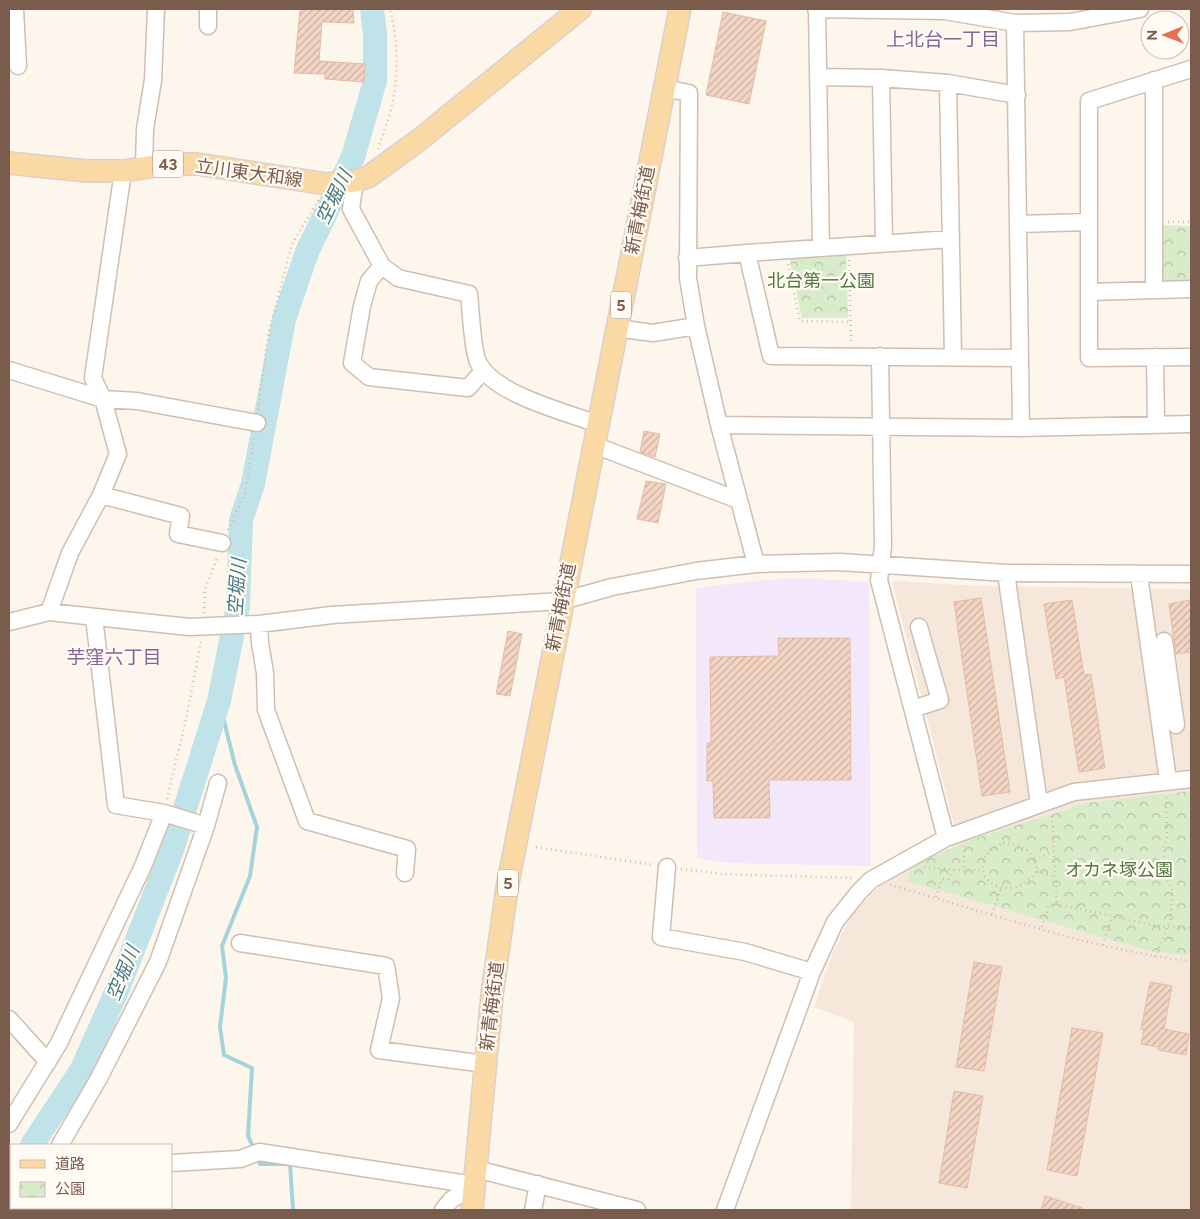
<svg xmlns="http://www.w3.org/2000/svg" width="1200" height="1219" font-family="Figtree,'Noto Sans JP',sans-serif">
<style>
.residential{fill:#f5e8da}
.education{fill:#f3e8fa}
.park{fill:url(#park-crowns)}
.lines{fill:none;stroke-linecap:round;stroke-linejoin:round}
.stream{stroke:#a5d3da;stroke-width:4}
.river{stroke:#bfe3e8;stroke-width:24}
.building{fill:url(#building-hatch);stroke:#e6bba3}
.minor-casing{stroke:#d1beb0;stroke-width:19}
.major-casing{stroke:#dad1cd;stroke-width:24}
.path{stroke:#d9b8a5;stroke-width:2.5;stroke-dasharray:1 4;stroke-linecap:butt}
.minor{stroke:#fff;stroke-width:16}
.major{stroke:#fbd9a5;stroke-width:21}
.labels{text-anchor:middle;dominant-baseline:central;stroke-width:4.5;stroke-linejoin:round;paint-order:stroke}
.shield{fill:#fffaf3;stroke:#a28b7f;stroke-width:1}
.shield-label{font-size:16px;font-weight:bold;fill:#7a5c4d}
.street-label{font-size:18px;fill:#7a5c4d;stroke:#fffaf3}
.park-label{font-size:18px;fill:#537a41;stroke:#fffaf3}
.neighbourhood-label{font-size:19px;fill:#846695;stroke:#fffaf3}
.water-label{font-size:19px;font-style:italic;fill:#437c86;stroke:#fffaf3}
</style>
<defs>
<pattern id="park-crowns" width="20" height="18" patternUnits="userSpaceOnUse" patternTransform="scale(1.25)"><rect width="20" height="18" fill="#d8ecc9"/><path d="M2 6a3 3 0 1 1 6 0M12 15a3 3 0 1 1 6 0" fill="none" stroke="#b4c2a5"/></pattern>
<pattern id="building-hatch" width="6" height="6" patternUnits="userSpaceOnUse" patternTransform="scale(1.25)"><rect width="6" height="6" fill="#f3d5c3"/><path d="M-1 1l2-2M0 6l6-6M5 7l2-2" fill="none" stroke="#cab0a1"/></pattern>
</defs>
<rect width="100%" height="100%" fill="#fdf6ec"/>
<path class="residential" d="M892 581 983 586 1191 589V1210H851L854 1022 814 1007 832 955 851 915 879 887 912 866 959 844Z"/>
<path class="education" d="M802 578 869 582 871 866 729 863 697 858 696 588 762 580Z"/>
<path class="park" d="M1159 225 1191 226V285H1159Z
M846 254 848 318H802L789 257Z
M1191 791V956L1150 951 907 881 912 866 969 840 1087 803Z"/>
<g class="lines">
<path class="stream" d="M219 701 235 765 257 827 250 876 222 946 226 978 220 1027 224 1055 252 1068 248 1136 254 1149
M258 1158 260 1164H290L293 1210"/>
<path class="river" d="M32 1145 82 1069 119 986 172 850 219 701 238 606 241 520 253 484 284 319 307 252 353 157 375 81V34L372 9
M9 1176 11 1173"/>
</g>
<path class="building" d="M300 9H353L354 23 322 22 319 61 365 64 364 82 325 79V74L294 73Z
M723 12 766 21 749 104 706 95Z
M644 431 660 434 655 457 640 452Z
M646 481 666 484 658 523 637 519Z
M981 598 1010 792 982 796 954 602Z
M1072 600 1084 675 1091 674 1105 768 1079 772 1064 677 1056 679 1044 604Z
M1191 600V652L1176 654 1169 604Z
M508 631 522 634 510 696 496 694Z
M778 638H850L851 780H769L770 818H714L713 781H707V743H711L710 657 779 656Z
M974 962 1002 967 984 1071 956 1067Z
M1150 982 1172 986 1164 1029 1189 1034 1186 1055 1158 1050 1159 1047 1141 1044 1144 1029H1141Z
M1072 1028 1103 1033 1077 1176 1047 1170Z
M954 1091 983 1096 967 1188 939 1183Z
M1045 1196 1082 1208 1081 1210H1041Z"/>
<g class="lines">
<g class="minor-casing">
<path id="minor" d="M15 9 18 66
M816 9 945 11 1015 23 1070 22 1140 9
M817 9 821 248
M1015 23 1021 428
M208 26V9
M1191 69 1089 101V358L1191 357
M818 77 881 78 948 83 1017 95
M881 78 884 243
M948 83 953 357
M664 88 689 93 688 278 696 326 719 425 756 564
M144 167 145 129 153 80 156 9
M355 181 351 209 382 266 398 278 469 294C471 311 472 348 478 362 493 394 565 412 598 424
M1018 224 1089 222
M951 239 747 253 771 356 1020 358
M687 258 747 253
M382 266 369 281 362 306 352 363 369 377 468 388 483 371
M1154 290V80
M1089 292 1191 289
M616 328 653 333 696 326
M880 356 883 546 879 580 946 838
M1155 357 1156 424
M9 370 103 399 137 401 257 423
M719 425 1021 428 1191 424
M594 445 738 500
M101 495 181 516 178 534 222 543
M1006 573 1039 804
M1139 575 1168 780
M49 612 70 553 101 495 118 454 103 399 93 378 123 171
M94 617 116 805 164 813 206 826
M9 622 49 612 189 627 259 624 332 615 562 601 612 587 696 571 756 564 840 562 1006 573 1191 574
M259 624 260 643 265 673 266 710 307 821 407 849 405 873
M1164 641 1176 725
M913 709 940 700 919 627
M667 867 661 937 745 952 812 972
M240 943 386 966 391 998 379 1050 485 1064
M9 1019 48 1062
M9 1124 59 1043 143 866 164 813
M60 1145 99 1078 158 962 206 826 218 783
M171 1163 240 1159 259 1152 474 1185
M476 1169 637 1210
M9 1186H11
M16 1210 18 1208
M108 1210 110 1208
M443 1210 451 1200 474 1185
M533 1210 538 1184
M725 1210 812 972 835 922 859 892 871 880 946 838 1074 792 1191 779"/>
</g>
<g class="major-casing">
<path id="major" d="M9 163 87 171H123L169 164H197L327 184 355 181 368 177 419 140 580 9
M472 1210 492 995 507 888 680 9"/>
</g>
<path class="path" d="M378 149C382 136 388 122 391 109 399 78 398 39 390 9
M1168 222H1191
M849 260 851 342
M788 264 800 321 850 322
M258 410 268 335 292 244 319 199
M228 530 245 492 254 437
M204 613 205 589 218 556
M167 799 187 715 201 641
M1052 816 1057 904
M1003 843C1023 845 1034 850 1037 871 1004 914 954 865 1003 843Z
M964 846V869
M536 847 654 865
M1035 860 1054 851
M924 867 953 870H982
M681 869 721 874 853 878
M1037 871 1055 877
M890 885C988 912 1091 950 1191 961
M936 897 942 879H949L953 870
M992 914 1001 889
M1042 927 1049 905 1057 904 1156 926 1191 928
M1103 945 1112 916
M1155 957 1171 918 1172 889 1165 877 1163 848 1167 840 1166 795"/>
<use href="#minor" class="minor"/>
<use href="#major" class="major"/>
</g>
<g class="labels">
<g class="shield">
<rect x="153" y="150.5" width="30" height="27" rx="4"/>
<rect x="611" y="291.5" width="20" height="27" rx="4"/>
<rect x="498" y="869.5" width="20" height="27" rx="4"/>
</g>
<g class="shield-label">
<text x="168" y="164">43</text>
<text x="621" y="305">5</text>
<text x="508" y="883">5</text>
</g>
<g class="street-label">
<text transform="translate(249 173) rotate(8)">立川東大和線</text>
<text transform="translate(640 210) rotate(-79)">新青梅街道</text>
<text transform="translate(561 607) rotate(-79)">新青梅街道</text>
<text transform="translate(492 1006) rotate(-83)">新青梅街道</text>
</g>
<g class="park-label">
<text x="821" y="281">北台第一公園</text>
<text x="1119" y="870">オカネ塚公園</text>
</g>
<g class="neighbourhood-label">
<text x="943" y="39">上北台一丁目</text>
<text x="114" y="657">芋窪六丁目</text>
</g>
<g class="water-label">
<text transform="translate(334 197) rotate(-64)">空堀川</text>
<text transform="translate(237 587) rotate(-86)">空堀川</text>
<text transform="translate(123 973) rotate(-68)">空堀川</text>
</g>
</g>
<rect width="1200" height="1219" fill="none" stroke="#7a5c4d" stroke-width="20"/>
<rect x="10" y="1144" width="162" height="65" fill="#fffaf3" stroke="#cabbb1"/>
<rect x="20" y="1160" width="25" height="8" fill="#fbd9a5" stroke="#cabbb1"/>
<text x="55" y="1169" font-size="15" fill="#7a5c4d">道路</text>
<rect x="20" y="1182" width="25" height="15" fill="url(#park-crowns)" stroke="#cabbb1"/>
<text x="55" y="1194" font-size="15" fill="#7a5c4d">公園</text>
<g transform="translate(1165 35) rotate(269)"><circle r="24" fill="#fffaf3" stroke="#cabbb1"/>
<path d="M0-4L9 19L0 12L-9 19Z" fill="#e76f51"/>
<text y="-8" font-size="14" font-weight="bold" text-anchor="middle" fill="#7a5c4d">N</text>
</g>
</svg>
